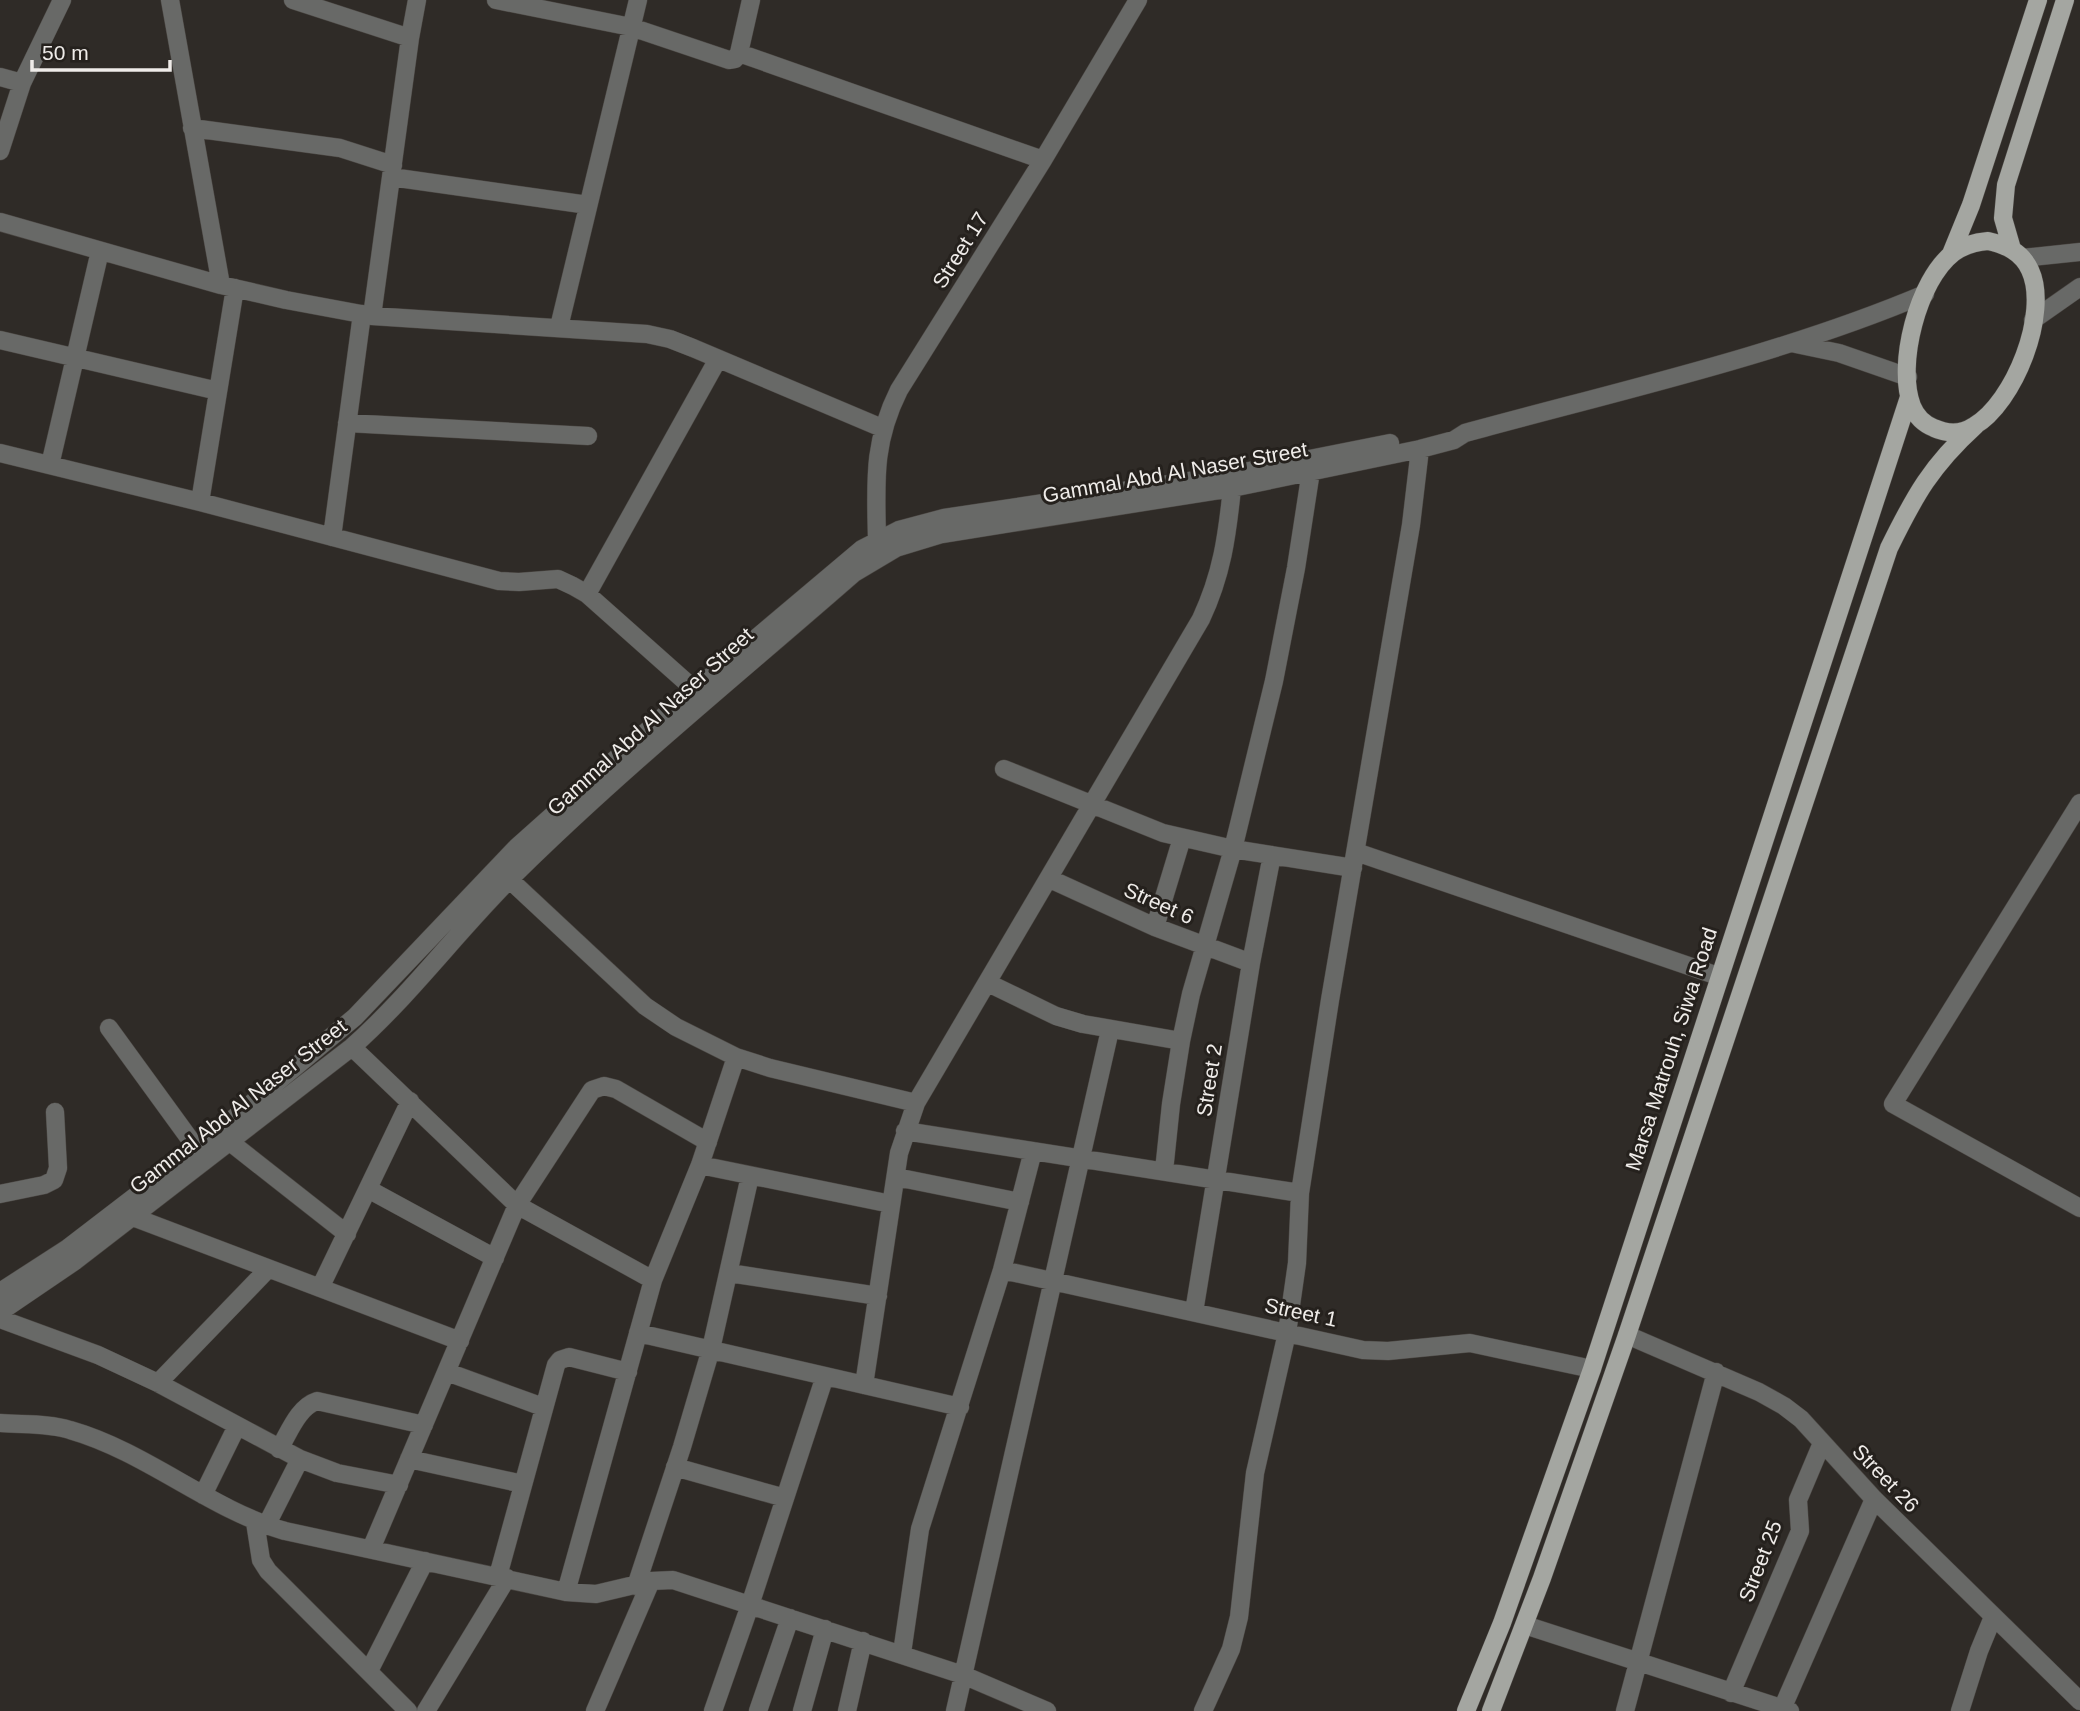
<svg xmlns="http://www.w3.org/2000/svg" width="2080" height="1711" font-family="Helvetica,sans-serif">
<style>
.lines{fill:none;stroke-linecap:round;stroke-linejoin:round}
.minor-casing{stroke:#4a4642;stroke-width:19}
.major-casing{stroke:#4a4642;stroke-width:19}
.minor{stroke:#686967;stroke-width:18}
.major{stroke:#a4a6a1;stroke-width:18}
.labels{text-anchor:middle;dominant-baseline:central;stroke-width:6;stroke-linejoin:round;paint-order:stroke}
.street-label{font-size:21px;fill:#efece9;stroke:#25211d}
</style>
<rect width="100%" height="100%" fill="#2f2b27"/>
<g class="lines">
<g class="minor-casing">
<path id="minor" d="M170 0 221 285
M293 0 410 38
M496 0 631 27 729 60 735 59 739 53 751 0
M739 53 1043 160
M0 77 22 83
M192 128 340 148 393 165
M0 151 22 83 62 0
M391 177 588 205
M0 222 221 285 286 300 372 316 647 334 670 339 693 348 882 428
M2022 258 2080 252
M372 316 410 38 417 0
M2033 320 2080 287
M559 327 638 0
M0 340 218 391
M1796 344 1839 353 1908 377
M347 423 588 436
M0 453 200 502 499 581 519 582 558 579 573 586 587 594 695 690
M50 465 100 251
M200 502 235 288
M332 537 362 314
M877 541C876 483 872 444 899 390L1043 160 1138 0
M587 594 718 359
M1004 769 1163 833 1233 849 1353 868
M2080 803 1893 1104 2080 1208
M1356 852 1718 976
M509 879 645 1006 676 1027 736 1057 770 1068 916 1103
M1050 879 1155 927 1251 963
M1155 927 1182 838
M988 983 1056 1016 1083 1024 1181 1041
M109 1028 197 1149
M352 1047 517 1205 653 1280
M905 1131 1300 1193
M230 1142 347 1234
M700 1165 891 1204
M1164 1171 1171 1104 1181 1041 1191 994 1233 849 1274 681 1296 568 1311 471
M896 1177 1020 1202
M368 1189 495 1258
M0 1194 44 1185 54 1180 58 1168 55 1112
M133 1217 460 1341
M1002 1270 1363 1350 1388 1351 1470 1343 1592 1369
M729 1273 878 1296
M320 1288 410 1101
M0 1292 68 1248 197 1149 355 1017 517 847 665 715 862 549 899 530 944 518 1229 475 1390 443
M0 1312 75 1261 352 1047C413 993 461 926 520 869 626 765 742 671 854 573L896 548 942 534 1232 488 1420 449 1454 440 1465 433C1618 391 1778 356 1925 294
M1194 1312 1251 963 1272 855
M0 1319 98 1355 158 1383 300 1459 337 1473 399 1485
M638 1333 960 1407
M1627 1335 1759 1392 1784 1406 1801 1419 1874 1499 2080 1701
M447 1372 543 1407
M158 1383 268 1269
M864 1385 899 1153 916 1103 1201 619C1222 574 1227 537 1232 488
M0 1423C23 1425 48 1423 70 1430 147 1452 209 1509 285 1531L566 1592 596 1594 651 1581 673 1580 963 1675 1047 1711
M279 1449C289 1433 298 1407 317 1401L424 1425
M409 1459 523 1484
M675 1467 785 1498
M203 1495 237 1426
M255 1522 261 1560 268 1571 408 1711
M266 1526 300 1459
M371 1549 517 1205 592 1090 604 1086 616 1089 708 1142
M498 1576 556 1365 560 1360 569 1357 628 1372
M636 1586 682 1447 711 1349 750 1176
M566 1592 653 1280 700 1165 736 1057
M1525 1625 1790 1711
M902 1653 920 1529 1002 1270 1033 1151
M369 1671 425 1561
M1731 1693 1800 1531 1798 1500 1822 1443
M1782 1709 1874 1499
M426 1711 507 1578
M595 1711 651 1581
M713 1711 750 1605 825 1376
M758 1711 790 1618
M802 1711 825 1629
M847 1711 863 1641
M955 1711 1110 1030
M1203 1711 1231 1649 1239 1617 1255 1473 1287 1333 1297 1263 1300 1193 1330 1000 1411 525 1420 449
M1625 1711 1716 1372
M1960 1711 1979 1651 1993 1617"/>
</g>
<g class="major-casing">
<path id="major" d="M1988 241C2006 245 2022 252 2030 270 2050 313 2014 403 1974 426 1962 434 1947 434 1934 428 1924 424 1916 416 1912 406 1896 365 1918 280 1953 253 1964 245 1975 242 1988 241Z
M2012 249 2003 218 2006 185 2065 0
M1951 254 1971 205 2038 0
M1466 1711 1502 1623 1592 1369 1909 397
M1491 1711 1542 1578 1627 1335 1889 548C1915 495 1931 466 1976 425"/>
</g>
<use href="#minor" class="minor"/>
<use href="#major" class="major"/>
</g>
<g class="labels">
<g class="street-label">
<text transform="translate(960 250) rotate(-58)">Street 17</text>
<text transform="translate(1175 472) rotate(-10)">Gammal Abd Al Naser Street</text>
<text transform="translate(650 721) rotate(-42)">Gammal Abd Al Naser Street</text>
<text transform="translate(1159 903) rotate(24)">Street 6</text>
<text transform="translate(1671 1049) rotate(-72)">Marsa Matrouh, Siwa Road</text>
<text transform="translate(1209 1080) rotate(-81)">Street 2</text>
<text transform="translate(238 1106) rotate(-38)">Gammal Abd Al Naser Street</text>
<text transform="translate(1301 1312) rotate(12)">Street 1</text>
<text transform="translate(1886 1478) rotate(46)">Street 26</text>
<text transform="translate(1760 1561) rotate(-69)">Street 25</text>
</g>
</g>
<path d="M32 60v10h138v-10" fill="none" stroke="#efece9" stroke-width="3.5"/>
<text x="42" y="60" font-size="21" fill="#efece9" stroke="#25211d" stroke-width="5" paint-order="stroke">50 m</text>
</svg>
